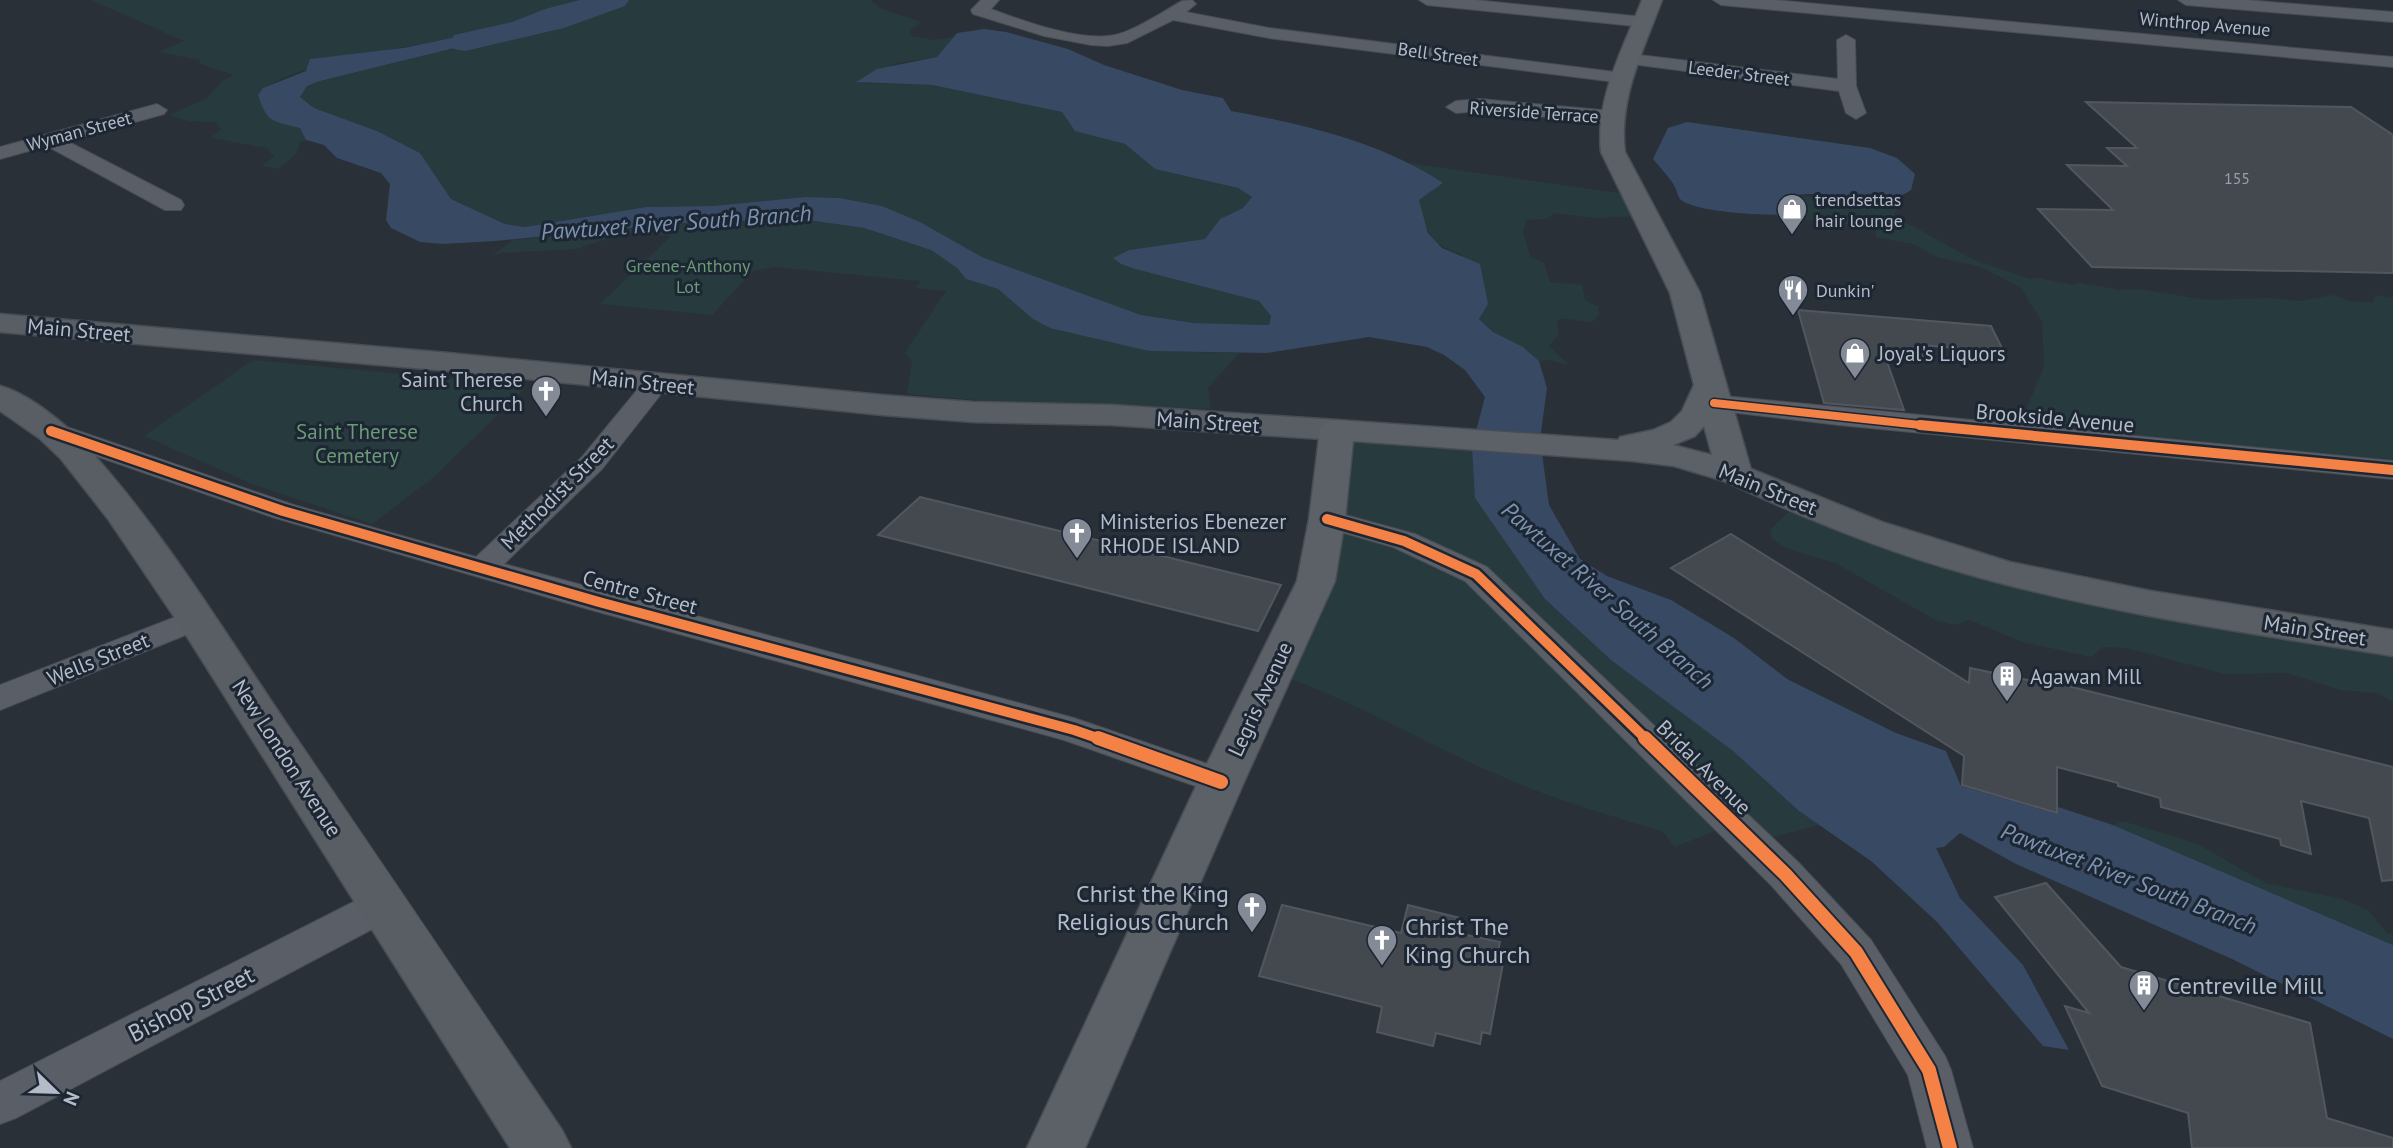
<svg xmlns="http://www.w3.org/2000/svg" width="2393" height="1148" font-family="'PT Sans',sans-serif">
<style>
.green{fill:#273a3e}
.water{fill:#384963}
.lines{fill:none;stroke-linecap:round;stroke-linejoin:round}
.river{fill:#384963;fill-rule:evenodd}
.building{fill:#444950;stroke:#52575f;stroke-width:2}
.street-casing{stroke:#484c53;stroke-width:2}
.secondary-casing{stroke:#484c53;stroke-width:3}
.primary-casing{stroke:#484c55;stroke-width:3}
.street{fill:#5a5e66;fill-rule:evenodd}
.secondary{fill:#595d64;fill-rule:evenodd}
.primary{fill:#5c6168;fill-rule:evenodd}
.cycleway-far2-casing{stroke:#1d2633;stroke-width:11}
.cycleway-far1-casing{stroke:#1d2633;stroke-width:15}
.cycleway-casing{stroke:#1d2633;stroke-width:18}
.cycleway-far2{stroke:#f48246;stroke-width:8}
.cycleway-far1{stroke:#f48246;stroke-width:10}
.cycleway{stroke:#f48246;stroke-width:14}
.labels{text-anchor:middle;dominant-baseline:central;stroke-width:6;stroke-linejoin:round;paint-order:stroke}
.far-number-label{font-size:16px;fill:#989fab}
.far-street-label{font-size:18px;fill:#b4bcc9;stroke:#1d2633}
.far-poi-label{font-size:18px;fill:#b4bcc9;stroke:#1d2633;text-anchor:start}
.far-park-label{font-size:18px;fill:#6b9a76;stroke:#1d2633}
.street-label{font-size:21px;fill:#b4bcc9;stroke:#1d2633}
.poi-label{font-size:21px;fill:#b4bcc9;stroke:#1d2633;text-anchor:start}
.park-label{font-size:21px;fill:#6b9a76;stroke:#1d2633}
.water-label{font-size:23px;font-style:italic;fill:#7c92b1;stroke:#1d2633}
.near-poi-label{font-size:24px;fill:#b4bcc9;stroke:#1d2633;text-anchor:start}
.near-street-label{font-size:24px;fill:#b4bcc9;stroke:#1d2633}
</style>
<rect width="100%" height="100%" fill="#2a3038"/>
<path class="green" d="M91 0H580C550 7 523 21 494 29 446 43 285 60 258 95 267 123 272 121 300 128L306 140 300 142 297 153 279 169 261 166 274 157 267 148 211 138 221 129 215 122 188 121 169 115 206 99 222 81 234 75 200 64V60L159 52 184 41Z
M626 0H870L882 9 921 22 910 30 911 36 934 40 954 37 938 57 896 63 863 83 932 85 1062 112 1075 130 1125 144 1155 169 1238 188 1253 197 1243 208 1220 219 1205 239 1129 250 1114 258 1121 264 1135 269 1260 301 1271 316 1269 325 1194 323 1141 315 982 257 920 222 882 206 840 198 805 197 713 206 646 207 525 227 505 224 451 199 420 153 377 131 314 108 300 97 307 86 320 81 487 40Z
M1401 162 1633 195 1643 216 1593 218 1556 213 1545 219 1527 220 1523 231 1530 257 1544 263 1550 282 1582 285 1585 300 1598 306 1599 314 1592 322C1581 323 1567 316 1557 320L1559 334 1549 346 1569 365 1548 360 1539 361 1523 347 1493 332 1479 318 1461 254C1428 244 1427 231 1419 200L1443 183Z
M1790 196 1884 198 1898 206 1894 214 1899 222 1911 225 1972 259 2030 279 2039 278 2072 285 2080 283 2121 290 2139 289 2207 300 2270 298 2299 301 2334 295 2349 301 2373 303 2375 295 2393 298V471L2040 435 2026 410 2044 366 2042 321 2020 287 1981 267 1937 257 1913 244 1876 237 1875 230 1866 226 1770 215Z
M808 220 864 228 931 250 957 268 966 279 998 289 1033 319 1149 351 1239 353 1208 388 1211 409 986 401 907 394 912 361 905 353 946 291 916 288 920 281 775 267 753 271 712 315 600 304 671 236 637 233 621 234 576 249 500 253 491 256 513 240 705 221Z
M253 360 527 386 435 476 372 524 252 484 144 436Z
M1339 434 1471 440 1733 751 1799 811 1819 825 1773 837 1730 825 1675 847 1663 832C1618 817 1571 805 1527 787 1442 754 1365 705 1280 675Z
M1798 502 2002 573 2393 644V702L2377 693 2340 690 2287 673 2225 674 2126 648 2102 647 2092 657 2022 642 1970 620 1954 625 1937 621 1835 563 1786 548 1772 539 1770 530Z
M2123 821 2198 844 2265 883 2342 899 2368 910 2387 933 2393 934V945L2113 825Z"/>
<path class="water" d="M580 0H626L487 40 320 81 307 86 300 97 314 108 377 131 420 153 451 199 505 224 525 227 646 207 713 206 805 197 840 198 882 206 920 222 982 257 1141 315 1194 323 1269 325 1271 316 1259 301 1135 269 1121 264 1113 258 1129 250 1205 239 1220 219 1243 208 1252 197 1238 188 1155 169 1125 144 1075 131 1062 112 932 85 856 82 877 69 937 57 957 33 984 29 1006 32 1068 49 1104 65 1182 90 1223 98 1231 111C1303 124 1381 142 1443 183L1419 200 1428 233 1442 248 1480 264 1488 304 1479 319 1493 332 1523 347 1539 361 1547 388 1540 439 1549 505 1580 559 1607 576 1671 600 1734 638 1787 679 1896 733 1946 751 1961 786 2057 814 2058 807 2113 825 2393 945V1039L2232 959 2016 864 1960 833 1944 847 1936 848 1960 898 2023 965 2069 1050 2043 1046 1937 922 1871 861 1799 811 1733 751 1611 660 1545 599 1475 498 1472 446 1485 397 1465 370 1444 355 1427 347 1369 337 1267 353 1149 351 1050 328 1033 319 998 289 966 279 957 268 931 250 864 228 808 220 705 221 495 241 443 244 420 242 391 228 386 220 390 184 381 173 337 158 324 145 306 140 300 128C272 121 267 123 258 95L263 88 306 71 310 59 403 48 495 29 545 9Z
M1687 122 1870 148 1897 158 1915 174 1911 190C1886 210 1830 189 1797 195L1794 200 1801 212C1781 218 1697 213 1681 200 1677 196 1677 190 1674 185 1668 176 1660 167 1653 159L1668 128Z"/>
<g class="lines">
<path class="river" d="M587 0H629L625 6 564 28 465 51 454 49 450 42 454 35 544 15Z"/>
</g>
<path class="building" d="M2086 102 2351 107 2393 135V273L2092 267 2038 209 2113 210 2067 165 2127 166 2107 148H2137Z
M1798 310 1991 326 2004 352 1921 345 1925 356 1884 353 1904 410 1824 403Z
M920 497 1281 585 1258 631 878 535Z
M1731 534 1969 683 1970 668 2056 686V683L2393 767V880L2382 881 2369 818 2301 801 2311 854 2281 845 2280 839 2161 807 2160 798 2118 786V783L2057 767V813L1962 785 1964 756 1671 568Z
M2046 883 2121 967 2310 1023 2327 1118 2393 1138V1148H2192L2188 1113 2102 1086 2065 1006 2089 1013 1995 897Z
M1282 905 1401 933 1408 905 1460 918 1457 933 1500 942 1497 956 1504 958 1490 1034 1482 1032 1480 1044 1436 1033 1433 1046 1377 1032 1382 1007 1259 976Z"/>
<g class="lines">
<g class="street-casing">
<path id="street" d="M981 0H999L991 9C1023 21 1085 44 1119 34 1141 27 1162 12 1182 1L1192 0 1196 4 1186 12 1269 28 1623 73 1632 78 1623 83 1269 38 1173 20 1127 43 1108 46 1091 45 1044 36 973 14 971 10Z
M1419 0H1475L1644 17 1652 22 1644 27 1427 5Z
M1713 0H1774L2393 57V67L1721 5Z
M2178 0H2246L2393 12V22L2186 5Z
M1846 35 1855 40 1856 86 1866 113 1856 119 1846 113 1839 91 1631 64 1622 59 1631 54 1838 79 1837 40Z
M1480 99 1612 111 1622 117 1612 123 1480 111 1456 113 1446 107 1456 101Z
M157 104 167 110 164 114 67 141 181 200 184 205 181 210H165L47 146 0 159V147Z
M656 376 665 378 669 384 602 469 504 564 1074 718 1234 773 1240 782 1234 791 1221 795 1064 740 588 609 272 517 41 437 37 431 41 425 51 423 61 425 294 505 476 557 582 457 647 378Z
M1714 395 2393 461V479L1839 425 1704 409 1701 403 1704 397Z
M1327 510 1415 534 1487 567 1799 863 1871 940 1945 1056 1951 1070 1973 1148H1927L1908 1075 1841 964 1771 885 1465 581 1393 547 1316 525 1312 519 1316 513Z
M196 609 208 612 212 619 208 626 0 710V685Z
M383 889 397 894 403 905 397 916 16 1118 0 1124V1081L369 894Z"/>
</g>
<g class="secondary-casing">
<path id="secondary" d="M0 314 449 353 882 395 973 402 1112 405 1337 420 1349 423 1354 430 1349 437 1337 440 1112 425 973 422 882 415 449 371 0 332Z
M0 386C28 393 67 425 86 446 161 528 220 625 282 717 376 854 469 992 562 1130L571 1148H510L179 624 108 519 61 459 39 438 0 411Z
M1734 462 1882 522 2010 562 2151 591 2393 630V656C2248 633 2101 613 1960 572 1878 549 1799 516 1722 480L1716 473 1722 466Z"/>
</g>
<g class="primary-casing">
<path id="primary" d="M1642 0H1662C1644 49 1618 99 1625 152L1700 293 1752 473 1746 480 1734 484 1674 466 1632 461 1353 441 1345 519 1335 581 1244 782 1085 1148H1027L1198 782 1297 581 1309 519 1320 430 1325 423 1337 420 1618 440 1620 437 1653 430 1671 422 1682 411 1694 385 1670 293 1601 152C1595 98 1623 49 1642 0ZM1704 426 1712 455 1673 445 1695 436Z"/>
</g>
<use href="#street" class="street"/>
<use href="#secondary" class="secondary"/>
<use href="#primary" class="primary"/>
<g class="cycleway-far2-casing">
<path id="cycleway-far2" d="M1714 403 1939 427"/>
</g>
<g class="cycleway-far1-casing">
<path id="cycleway-far1" d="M1920 425 2393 470
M51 431 283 511 599 602 1074 730 1103 740
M1327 519 1404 541 1476 574 1647 740"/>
</g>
<g class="cycleway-casing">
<path id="cycleway" d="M1098 738 1221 782
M1645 738 1785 874 1856 952 1929 1070 1950 1148"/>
</g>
<use href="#cycleway-far2" class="cycleway-far2"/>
<use href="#cycleway-far1" class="cycleway-far1"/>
<use href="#cycleway" class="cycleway"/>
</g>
<defs>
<g id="shop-pin" transform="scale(1.575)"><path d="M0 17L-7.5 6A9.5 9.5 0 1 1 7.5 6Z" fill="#848b96" stroke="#1d2633"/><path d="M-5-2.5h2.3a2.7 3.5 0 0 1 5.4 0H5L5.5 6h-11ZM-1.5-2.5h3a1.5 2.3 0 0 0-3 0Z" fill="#fff"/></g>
<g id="restaurant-pin" transform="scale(1.575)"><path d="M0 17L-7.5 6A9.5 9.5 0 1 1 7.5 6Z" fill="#848b96" stroke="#1d2633"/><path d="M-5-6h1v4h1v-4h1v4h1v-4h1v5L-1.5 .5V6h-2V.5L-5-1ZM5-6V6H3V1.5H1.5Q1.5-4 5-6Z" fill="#fff"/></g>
<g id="church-pin" transform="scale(1.575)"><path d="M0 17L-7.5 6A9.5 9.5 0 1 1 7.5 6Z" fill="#848b96" stroke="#1d2633"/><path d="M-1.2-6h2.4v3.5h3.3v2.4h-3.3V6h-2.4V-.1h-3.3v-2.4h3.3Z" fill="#fff"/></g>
<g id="building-pin" transform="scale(1.575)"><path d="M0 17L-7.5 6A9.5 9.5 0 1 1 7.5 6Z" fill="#848b96" stroke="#1d2633"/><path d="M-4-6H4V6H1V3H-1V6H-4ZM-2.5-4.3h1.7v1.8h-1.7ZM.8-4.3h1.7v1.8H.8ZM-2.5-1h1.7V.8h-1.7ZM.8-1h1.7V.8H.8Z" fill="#fff"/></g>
</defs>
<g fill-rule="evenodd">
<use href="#shop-pin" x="1792" y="209"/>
<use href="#restaurant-pin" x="1793" y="290"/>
<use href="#shop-pin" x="1855" y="353"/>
<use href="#church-pin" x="546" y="391"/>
<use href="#church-pin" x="1077" y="533"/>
<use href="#building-pin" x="2007" y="676"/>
<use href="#church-pin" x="1252" y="907"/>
<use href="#church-pin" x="1382" y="940"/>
<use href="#building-pin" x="2144" y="985"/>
</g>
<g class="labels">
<g class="far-number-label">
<text x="2237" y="178">155</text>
</g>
<g class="far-street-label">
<text transform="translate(2205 24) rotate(5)">Winthrop Avenue</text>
<text transform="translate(1438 54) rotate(8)">Bell Street</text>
<text transform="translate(1739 73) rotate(7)">Leeder Street</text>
<text transform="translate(1534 112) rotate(4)">Riverside Terrace</text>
<text transform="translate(79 131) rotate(-15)">Wyman Street</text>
</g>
<g class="far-poi-label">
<text x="1815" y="199">trendsettas<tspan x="1815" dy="21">hair lounge</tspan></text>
<text x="1816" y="290">Dunkin'</text>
</g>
<g class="far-park-label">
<text x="688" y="265">Greene-Anthony<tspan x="688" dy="21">Lot</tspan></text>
</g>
<g class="street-label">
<text transform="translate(79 330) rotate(5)">Main Street</text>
<text transform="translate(643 382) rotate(6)">Main Street</text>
<text transform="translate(2055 418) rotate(5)">Brookside Avenue</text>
<text transform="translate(1208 422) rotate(4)">Main Street</text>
<text transform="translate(1768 489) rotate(22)">Main Street</text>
<text transform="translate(557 493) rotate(-45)">Methodist Street</text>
<text transform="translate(640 592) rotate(15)">Centre Street</text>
<text transform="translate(2315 630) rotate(9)">Main Street</text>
<text transform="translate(98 659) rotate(-22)">Wells Street</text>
<text transform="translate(1260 699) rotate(-65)">Legris Avenue</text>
<text transform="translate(287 758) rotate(57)">New London Avenue</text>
<text transform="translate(1704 767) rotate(45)">Bridal Avenue</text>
</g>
<g class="poi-label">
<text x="1878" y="353">Joyal's Liquors</text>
<text x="523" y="379" text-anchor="end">Saint Therese<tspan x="523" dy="24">Church</tspan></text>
<text x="1100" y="521">Ministerios Ebenezer<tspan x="1100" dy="24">RHODE ISLAND</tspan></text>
<text x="2030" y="676">Agawan Mill</text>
</g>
<g class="park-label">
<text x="357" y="431">Saint Therese<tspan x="357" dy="24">Cemetery</tspan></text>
</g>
<g class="water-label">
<text transform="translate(676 222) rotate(-4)">Pawtuxet River South Branch</text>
<text transform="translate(1608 595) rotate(41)">Pawtuxet River South Branch</text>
<text transform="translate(2129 878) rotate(21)">Pawtuxet River South Branch</text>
</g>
<g class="near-poi-label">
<text x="1229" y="893" text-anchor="end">Christ the King<tspan x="1229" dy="28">Religious Church</tspan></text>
<text x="1405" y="926">Christ The<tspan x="1405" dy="28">King Church</tspan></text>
<text x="2167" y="985">Centreville Mill</text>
</g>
<g class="near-street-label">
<text transform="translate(191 1004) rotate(-27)">Bishop Street</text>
</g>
</g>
<g transform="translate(56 1092) rotate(113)" stroke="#1d2633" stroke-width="5" paint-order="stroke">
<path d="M0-5L12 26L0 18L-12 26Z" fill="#b4bcc9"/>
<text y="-10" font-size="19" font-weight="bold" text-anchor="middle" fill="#b4bcc9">N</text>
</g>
</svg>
